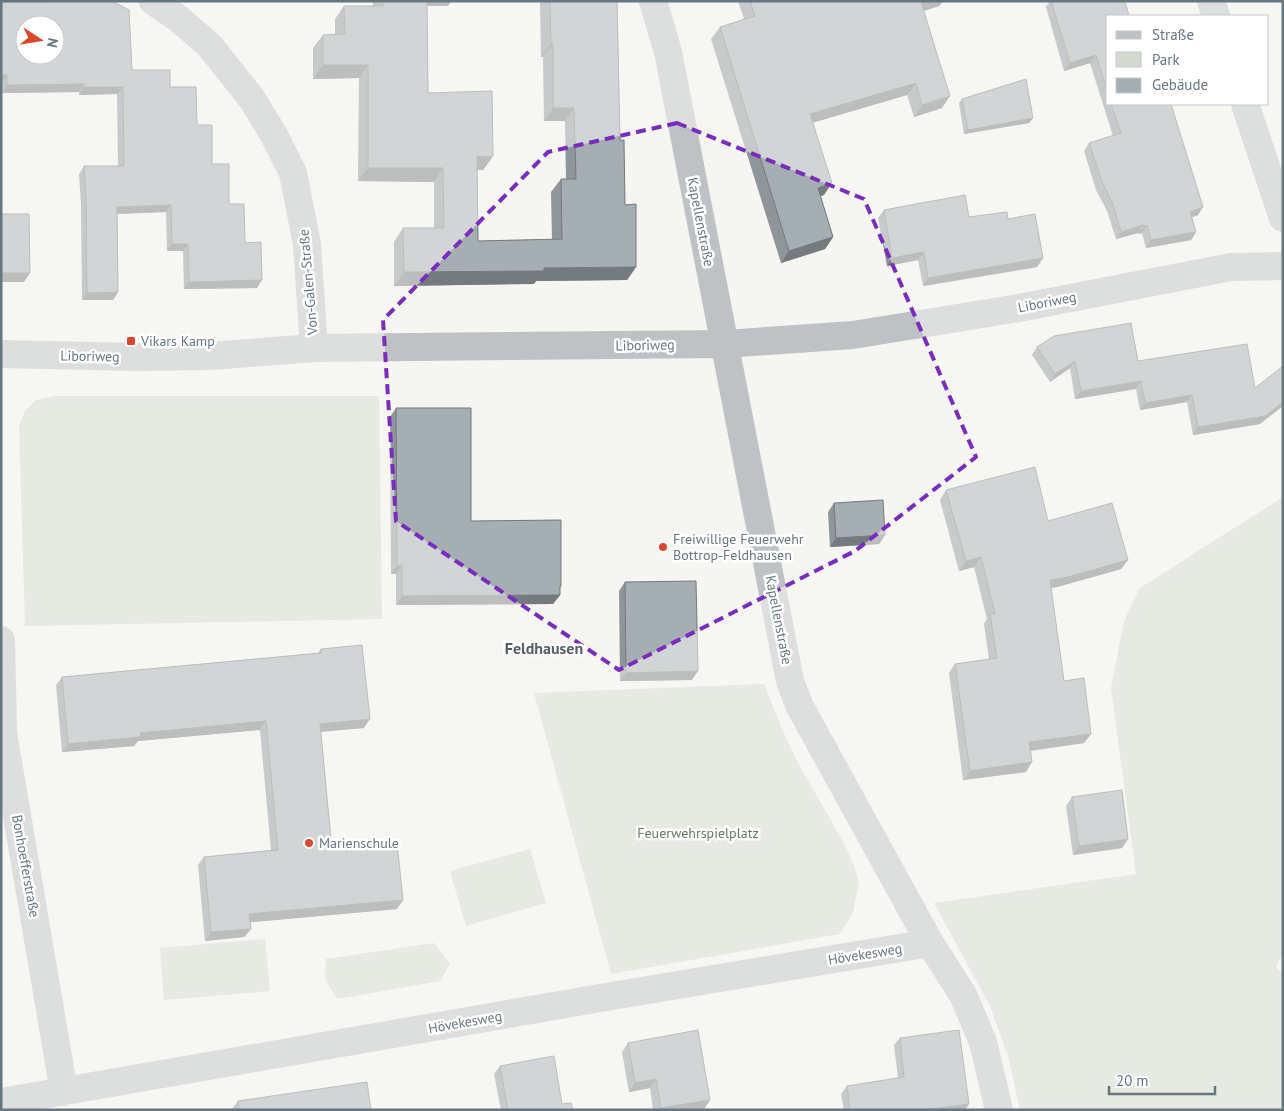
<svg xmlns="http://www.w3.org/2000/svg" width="1284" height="1111" font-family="'PT Sans',sans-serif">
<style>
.green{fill:#d5dad1}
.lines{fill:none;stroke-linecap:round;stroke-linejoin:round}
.minor{stroke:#bec2c5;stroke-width:28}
.wall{fill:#8e9699}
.shaded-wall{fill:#747a7d}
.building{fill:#a5aeb2;stroke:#747a7d;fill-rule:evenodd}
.marked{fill:none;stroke:#7b2cbf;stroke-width:4;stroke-dasharray:10 6;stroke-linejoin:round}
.poi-dot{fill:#db472c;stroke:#fff;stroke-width:2}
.labels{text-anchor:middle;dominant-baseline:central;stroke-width:5;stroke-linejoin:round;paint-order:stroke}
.street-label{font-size:14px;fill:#657781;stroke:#fff}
.poi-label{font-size:14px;fill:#657781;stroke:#fff;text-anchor:start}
.park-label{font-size:14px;fill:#6a7964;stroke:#fff}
.quarter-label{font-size:16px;font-weight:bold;fill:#536067;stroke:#fff}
</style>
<rect width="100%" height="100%" fill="#f5f5f2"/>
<path class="green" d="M54 396H379L382 619 25 626 19 425 25 411 36 400Z
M1283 497V954L1276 967 1283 974V1110H1020L1008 1056 990 1006 934 903 1136 874 1111 688 1124 621 1140 588Z
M764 684 782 729 798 763 841 838 854 865 859 884 856 897 853 913 840 934 611 974 534 693Z
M530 849 546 903 466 926 450 871Z
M265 939 270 991 164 1000 160 948Z
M434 943 450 964 440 981 337 999 325 979 326 959Z"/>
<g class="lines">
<path class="minor" d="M153 1 179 19 210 46 252 99 274 135 293 173 307 244 314 348
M653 1 668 52 790 681 799 705 930 943 963 995 983 1042 999 1110
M1211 1 1216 16
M1245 104 1283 218
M1 354 136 357 210 356 314 348 725 344 853 335 1019 308 1231 267 1283 266
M1 640 3 733 64 1092
M1 1102 612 996 930 943"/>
</g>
<path class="wall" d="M373 1H451L448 6H427L428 93 493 156 483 170H477L478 241 552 240 551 192 561 179H566L565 121H544L543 57H541L540 1H617L620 140 625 205 636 267 627 280 536 281 534 284 394 286V242L403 228H434V182L358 181 359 78 313 79V48L323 35H335V19L344 6H373Z
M738 1H943L939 6 924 11 942 108 914 117 907 95 812 123 824 195 820 196 833 237 825 249 781 263 711 39 720 27 744 19Z
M1050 1H1125L1108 16V104H1171L1198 215 1192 217 1196 232 1191 240 1146 248 1142 233 1138 234V233L1116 239 1107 211 1096 190 1084 151 1089 143 1113 136 1090 63 1064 71 1046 7Z
M1 2 132 70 170 87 197 125 212 164 245 243 257 288 184 289 183 251H167L166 212 117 214 118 292 113 300H82L81 205 79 174 84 166H118L117 94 79 95V92L2 93Z
M962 99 1033 118 1029 123 964 134 959 103Z
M884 210 969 217 1008 219 1043 258 1037 267 923 286 918 260 887 266 878 218Z
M1132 323 1131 325 1138 361 1260 424 1193 435 1187 402 1140 410 1136 389 1075 399 1070 368 1050 382 1032 355 1037 347Z
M396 408 471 521 561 586 560 588V595L553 604 396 605V574H391L390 417Z
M946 490 1048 521 1128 560 1121 569 1057 587 1051 588 1064 681 1091 734 1084 743 1031 750 1026 772 963 780 949 673 955 664 989 659 984 624 987 619 974 567 959 571 940 500Z
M834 503 885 535 879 544 830 547 828 512Z
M625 582 692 680 620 681 619 591Z
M321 649 364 728 321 732 332 850 397 909 250 922 251 929 244 937 205 941 198 865 204 857 271 850 260 730 138 741 134 746 62 752 56 685 62 677 318 653Z
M1072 797 1122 848 1073 855 1066 806Z
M900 1038 965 1110H844L841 1094 847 1086 898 1078 894 1045Z
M628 1043 710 1100 704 1109 699 1110H653L650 1088 629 1092 622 1052Z
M500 1066 562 1104 573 1110H501L494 1074Z
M238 1101 371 1110H232V1109Z"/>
<path class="shaded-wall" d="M421 1H451L448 6H418Z
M923 1H943L939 6 913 14 921 2Z
M551 44H553L543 57H541Z
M1096 55 1090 63 1064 71 1070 63Z
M323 65H368L359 78 313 79Z
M1 75H7L2 82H1Z
M916 83 907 95 801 126 810 114Z
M84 84 79 92 2 93 7 85Z
M84 87H123L117 94 79 95Z
M950 96 942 108 914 117 922 105Z
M553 108H574L565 121H544Z
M1033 118 1029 123 964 134 968 130Z
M493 156 483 170H468L477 157Z
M368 168H443L434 182 358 181Z
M832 183 824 195 809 200 818 188Z
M171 205 166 212 112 214 117 207Z
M1203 207 1198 215 1184 220 1190 212Z
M1143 225 1138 233 1116 239 1121 232Z
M1147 225 1142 233 1138 234 1144 226Z
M1196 232 1191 240 1146 248 1151 240Z
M833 237 825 249 781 263 789 251Z
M172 244H188L183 251H167Z
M924 252 918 260 887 266 892 258Z
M1043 258 1037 267 923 286 928 278Z
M636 267 627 280 536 281 534 284 394 286 404 272 544 268Z
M1 273H30L24 282H1Z
M262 280 257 288 184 289 189 282Z
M118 292 113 300H82L87 293Z
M1075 361 1070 368 1050 382 1055 374Z
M1141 381 1136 389 1075 399 1081 391Z
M1192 395 1187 402 1140 410 1145 403Z
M1283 402V406L1260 424 1193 435 1198 427Z
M885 535 879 544 830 547 836 538Z
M981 557 974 567 959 571 966 561Z
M1128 560 1121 569 1057 587 1043 589 1050 580Z
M402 565 396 574H391L397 566Z
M560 595 553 604 396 605 402 596Z
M698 671 692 680 620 681 626 673Z
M370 719 364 728 314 732 320 724Z
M266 721 260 730 138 741 134 746 62 752 68 744 140 733Z
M1091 734 1084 743 1023 752 1029 742Z
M1032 762 1026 772 963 780 970 771Z
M1128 839 1122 848 1073 855 1079 846Z
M403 900 397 909 243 923 249 914Z
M251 929 244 937 205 941 211 932Z
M656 1079 650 1088 629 1092 635 1083Z
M710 1100 704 1109 699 1110H660L661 1108Z
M969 1104 965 1110H924Z"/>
<path class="building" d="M112 1 129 10 132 70H170V87H196L197 125H212V164H229V204H244L245 243 261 242 262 280 189 282 188 244H172L171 205 117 207 118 292 87 293 86 198 84 166H124L123 87H84V84L7 85V75H1V2ZM25 25H55V55H25Z
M383 1H427L428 93 492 91 493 156 477 157 478 241 562 239 561 179H576L574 108H553V44H551L550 1H617L620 140H624L625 205 636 204V267L544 268V271L404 272 403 228H444L443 168H368V65H323V35L345 34 344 6H383Z
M750 1H923L921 2 950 96 922 105 916 83 810 114 832 183 818 188 833 237 789 251 720 27 755 16Z
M1051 1H1125L1129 16H1108V93L1096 55 1070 63Z
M1026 79 1033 118 968 130 962 99Z
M1111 104H1171L1203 207 1190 212 1196 232 1151 240 1147 225 1144 226 1143 225 1121 232 1113 204 1102 182 1089 143 1121 133Z
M965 195 969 217 1007 212 1008 219 1035 214 1043 258 928 278 924 252 892 258 884 210Z
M1 214H29L30 273H1Z
M1132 323 1131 324 1138 361 1247 344 1255 388 1283 366V402L1265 416 1198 427 1192 395 1145 403 1141 381 1081 391 1075 361 1055 374 1037 347 1054 336Z
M396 408H471V521L561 520V586H560V595L402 596V565L397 566Z
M1035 467 1048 521 1112 503 1128 560 1064 578 1050 580 1064 681 1084 678 1091 734 1029 742 1032 762 970 771 955 664 997 658 990 614H995L981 557 966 561 946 490Z
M883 500 885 535 836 538 834 503Z
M696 581 698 671 626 673 625 582Z
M362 645 370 719 320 724 332 850 397 843 403 900 249 914 251 929 211 932 204 857 278 850 266 721 140 733V737L68 744 62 677 321 653V649Z
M1122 790 1128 839 1079 846 1072 797Z
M698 1030 710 1100 661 1108 656 1079 635 1083 628 1043Z
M959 1030 969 1104 924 1110H850L847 1086 904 1077 900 1038Z
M554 1056 562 1104 571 1103 573 1110H508L500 1066Z
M367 1082 371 1110H239L238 1101Z"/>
<path d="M0 0H1284V1111H0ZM677 123 864 199 976 457 855 551 619 670 396 521 383 320 548 152Z" fill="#f5f5f2" fill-opacity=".55" fill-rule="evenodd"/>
<path class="marked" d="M677 123 864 199 976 457 855 551 619 670 396 521 383 320 548 152Z"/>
<g class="poi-dot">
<rect x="126" y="336" width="10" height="10" rx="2.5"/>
<circle cx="663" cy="547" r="5"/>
<circle cx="309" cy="843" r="5"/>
</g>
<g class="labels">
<g class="street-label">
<text transform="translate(701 222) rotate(79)">Kapellenstraße</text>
<text transform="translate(308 282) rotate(-95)">Von-Galen-Straße</text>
<text transform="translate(1047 302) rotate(-11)">Liboriweg</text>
<text transform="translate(645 345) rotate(-1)">Liboriweg</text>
<text transform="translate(90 356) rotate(1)">Liboriweg</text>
<text transform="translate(779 620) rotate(79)">Kapellenstraße</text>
<text transform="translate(26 866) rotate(80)">Bonhoefferstraße</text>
<text transform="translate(865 954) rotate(-9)">Hövekesweg</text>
<text transform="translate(465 1022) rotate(-10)">Hövekesweg</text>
</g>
<g class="poi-label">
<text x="141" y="341">Vikars Kamp</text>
<text x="673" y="539">Freiwillige Feuerwehr<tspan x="673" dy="16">Bottrop-Feldhausen</tspan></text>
<text x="319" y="843">Marienschule</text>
</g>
<g class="park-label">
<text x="698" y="833">Feuerwehrspielplatz</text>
</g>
<g class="quarter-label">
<text x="544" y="648">Feldhausen</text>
</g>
</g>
<rect width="1284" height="1111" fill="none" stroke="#657781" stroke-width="5"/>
<rect x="1106" y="15" width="162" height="90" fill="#ffffff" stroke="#c1c9cd"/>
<rect x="1116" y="31" width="25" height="8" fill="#bec2c5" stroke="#c1c9cd"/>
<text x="1152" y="40" font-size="15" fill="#657781">Straße</text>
<rect x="1116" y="52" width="25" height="15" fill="#d5dad1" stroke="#c1c9cd"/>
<text x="1152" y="65" font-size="15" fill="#657781">Park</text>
<rect x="1116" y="78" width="25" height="15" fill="#a5aeb2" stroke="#c1c9cd"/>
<text x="1152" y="90" font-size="15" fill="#657781">Gebäude</text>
<g transform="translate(40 40) rotate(102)"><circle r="24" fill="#ffffff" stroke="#c1c9cd"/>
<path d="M0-4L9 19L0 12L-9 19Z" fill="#db472c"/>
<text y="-8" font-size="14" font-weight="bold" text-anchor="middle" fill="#657781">N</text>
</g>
<path d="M1109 1086v8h106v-8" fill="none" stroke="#657781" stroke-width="2.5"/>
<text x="1116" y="1086" font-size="15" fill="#657781" stroke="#ffffff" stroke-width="4" paint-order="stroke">20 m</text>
</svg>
